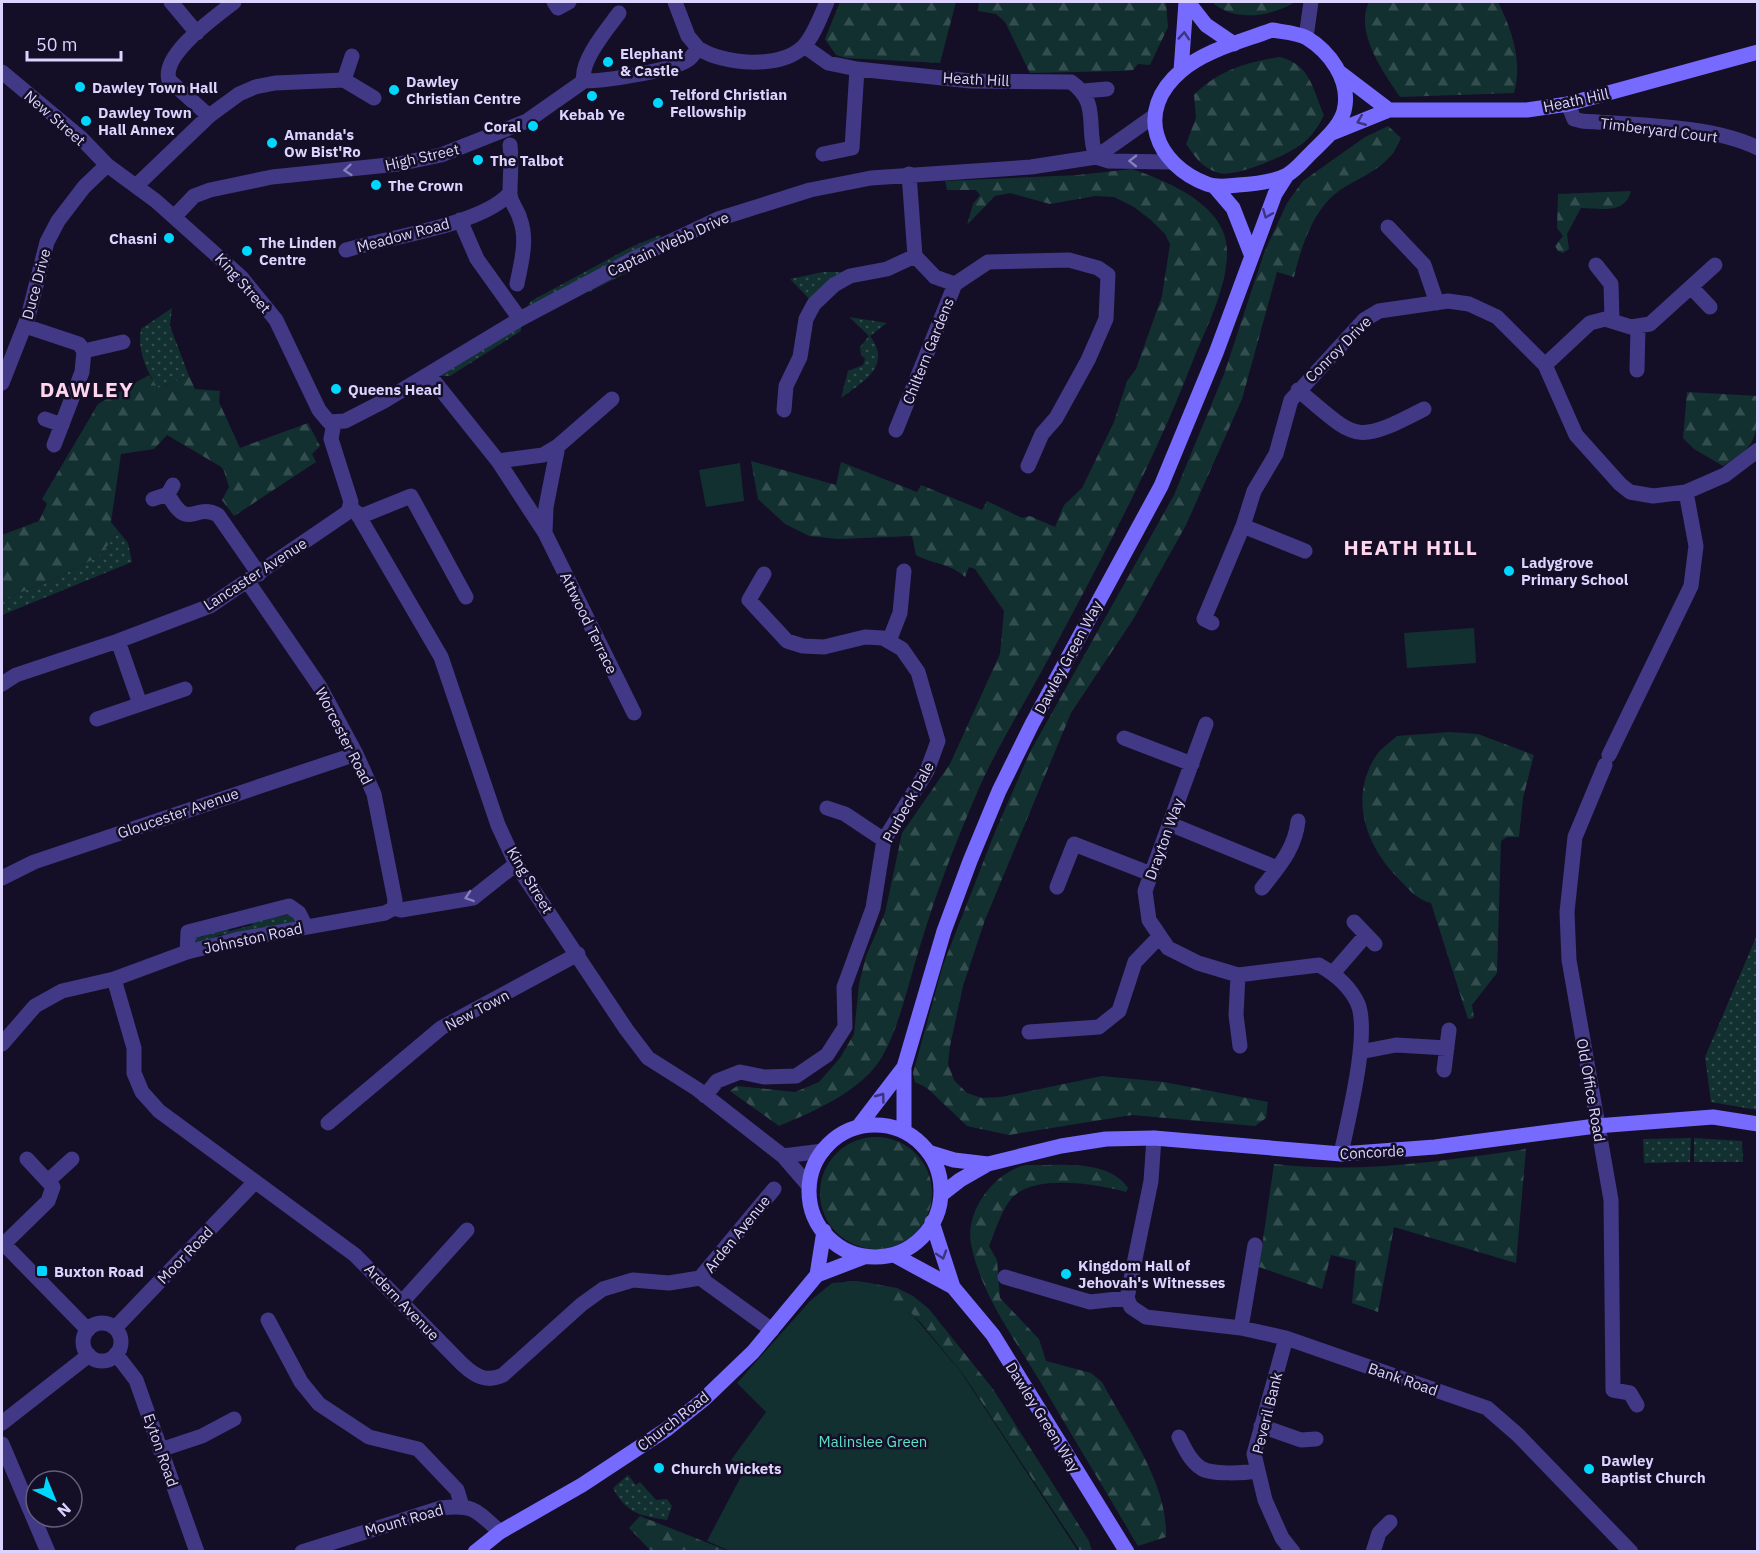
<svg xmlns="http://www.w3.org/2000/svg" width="1759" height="1553" font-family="'IBM Plex Sans',sans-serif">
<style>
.grass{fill:url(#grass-dots)}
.forest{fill:url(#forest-firs)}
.park{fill:#123030}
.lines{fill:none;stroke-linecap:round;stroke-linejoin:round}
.street{stroke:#413986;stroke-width:15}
.secondary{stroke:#776bff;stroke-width:15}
.oneway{stroke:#3c347d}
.oneway2{stroke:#877fbc}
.poi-dot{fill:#00d7ff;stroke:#140f26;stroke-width:2}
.labels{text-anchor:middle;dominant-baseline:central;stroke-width:5;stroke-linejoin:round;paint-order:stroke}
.poi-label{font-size:15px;font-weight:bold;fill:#dcd4ff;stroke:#140f26;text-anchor:start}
.street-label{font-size:15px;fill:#dcd4ff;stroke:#140f26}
.park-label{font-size:15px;fill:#5ee1c8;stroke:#140f26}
.district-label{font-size:21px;font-weight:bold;letter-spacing:1.5px;fill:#ffd6ee;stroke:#140f26}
</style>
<defs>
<pattern id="grass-dots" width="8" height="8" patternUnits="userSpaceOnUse" patternTransform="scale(1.5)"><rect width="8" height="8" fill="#123030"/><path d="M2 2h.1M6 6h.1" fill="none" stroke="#344d4f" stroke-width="1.8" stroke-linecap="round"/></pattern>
<pattern id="forest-firs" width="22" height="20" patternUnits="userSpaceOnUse" patternTransform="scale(1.5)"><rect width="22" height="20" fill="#123030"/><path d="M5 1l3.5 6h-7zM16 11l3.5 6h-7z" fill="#344d4f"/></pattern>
</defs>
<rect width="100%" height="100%" fill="#140f26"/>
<path class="grass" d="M660 235 665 244 637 257 630 271 589 292 584 284 521 319V331L450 376H430L520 319 531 301 631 247Z
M823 272H842L814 304 790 279Z
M172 308 170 326 189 376 158 388C146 370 137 350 141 329Z
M849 317 887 323 870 336C893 367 862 382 841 398L848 371 863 365 865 359 861 355 860 347 869 336Z
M119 532 128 543 132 562 2 615V600L56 578 98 557Z
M292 914 297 920 294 924 220 935 196 944 191 937 195 933 201 937 223 927 230 931 252 925 254 921Z
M1757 935V1110L1711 1102 1705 1057Z
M1691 1138 1690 1162 1644 1163 1643 1139Z
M1694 1138 1742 1141 1743 1162H1694Z
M628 1475 636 1485 640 1482 656 1500 667 1499 672 1506 667 1520C640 1516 626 1513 613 1488Z"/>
<path class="forest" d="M840 2H956L940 63 846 58 836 55 825 39Z
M979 2H1166L1168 27 1150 65 1138 64 1133 70 1120 71 1030 73 1005 22 996 14 978 11Z
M1212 2H1295C1272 16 1234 23 1212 2Z
M1369 2H1498C1512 30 1523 62 1514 93L1400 97C1384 73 1354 32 1369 2Z
M1280 57C1311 65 1312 88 1324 115 1319 126 1311 137 1302 144 1287 155 1236 178 1219 173 1202 168 1196 158 1186 144L1196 118 1194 95C1217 71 1247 62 1280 57Z
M1388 126 1401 138C1385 178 1349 175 1325 204 1308 225 1300 252 1294 277L1277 272 1242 399 1186 525 1134 618 1071 713 985 920 963 986 950 1046 948 1064 954 1080 967 1093 982 1098 1001 1097 1102 1076 1164 1082 1268 1102 1266 1118 1255 1126 1132 1115 1009 1135 967 1126 927 1088 915 1082 913 1073 943 965 995 832 1030 752 1174 495 1224 374 1264 253 1287 203 1303 181 1365 137Z
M1132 169C1169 182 1230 206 1227 255 1226 291 1205 330 1192 363 1151 469 1097 567 1044 667 1022 707 998 746 979 788 957 839 937 890 921 943 909 980 901 1023 882 1057 863 1090 813 1112 779 1126L730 1091 737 1086 795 1092 819 1082 840 1058 854 1034 859 984 866 956 885 913 902 833 950 764 1000 654 1004 611 975 569 969 567 965 577C950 563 935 565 916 555L912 536 838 539 809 536 785 524 758 499 751 461 836 485 841 462 917 492 921 485 982 510 987 501 1022 518 1030 516 1055 527 1064 505 1082 488 1114 422 1127 381 1136 369 1162 296 1170 244 1165 234 1151 220 1134 207 1114 197 1095 196 1050 204 1010 193 995 196 967 225 973 204 980 195 976 190H947L945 181 1078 175Z
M1631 191C1625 215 1601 208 1581 208L1567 234 1569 249 1563 253 1558 251 1555 246 1563 236 1557 228 1558 194Z
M149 375 158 388 189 376 195 389 220 391 219 402 240 448 308 423 320 446 312 454 316 462 234 516 222 500 229 487 223 468 167 435 154 449 121 454 111 522 119 532 98 557 56 578 2 600V535L39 521 47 504 42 499 98 404Z
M1687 392 1757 396C1757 437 1759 445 1723 466L1694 449 1683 438Z
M1450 732 1478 734 1534 755 1523 798 1519 837H1507L1501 841 1497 973 1472 1005 1474 1018 1468 1019 1431 903C1415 899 1408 888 1396 876 1366 844 1350 800 1374 759 1379 750 1389 743 1397 736Z
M820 1193a56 56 0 1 1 112 0a56 56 0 1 1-112 0Z
M1526 1149 1516 1263 1394 1227 1378 1312 1352 1303 1356 1261 1331 1255 1322 1289 1259 1267 1274 1164C1360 1174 1442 1161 1526 1149Z
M1026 1165C1057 1166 1108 1158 1128 1188L1126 1192C1096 1184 1027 1172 1008 1203 1000 1215 995 1232 989 1246L997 1260 1000 1298 1039 1339 1046 1361 1091 1373 1102 1382C1127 1429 1168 1483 1166 1537L1138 1546C1105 1490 1071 1434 1038 1378 1012 1335 981 1294 971 1244 965 1211 994 1172 1026 1165Z
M858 1281 897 1288 913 1296 929 1309 993 1389 1089 1541 1092 1551H1080L963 1374 921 1323 911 1313 843 1282Z
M640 1516 728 1551H651L629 1528Z"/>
<path class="park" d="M740 463 744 501 706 507 699 470Z
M1474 628 1476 663 1407 668 1404 633Z
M856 1281 911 1313 961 1372 1078 1551 732 1552 707 1541 745 1469 731 1460 766 1412 737 1383 810 1301 832 1283Z"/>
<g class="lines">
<path class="street" d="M171 2 197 33
M554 2 558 8 569 2
M675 2 688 36 698 48
M1306 37 1311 2
M804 46 828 63 857 69 971 81 1071 82C1101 103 1085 128 1096 157
M2 72 81 138 107 165 156 201 241 277 276 320 319 410 329 422 345 421 384 401 520 319 637 257 718 219 810 190 871 178 1031 167 1096 157 1109 161 1171 162
M344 80 352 56
M584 81C605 81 672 71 689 59 692 57 695 52 698 48 723 65 780 69 803 47 814 36 821 15 827 2
M584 81C579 62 608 28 619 13
M1083 91 1107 89
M1568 104 1574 119 1582 121C1633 125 1712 125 1758 148
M209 116 169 80C161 54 216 17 234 2
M510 145C512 162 510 176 510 192 509 201 518 210 520 219 528 240 521 263 517 284
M823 154 852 148 857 69
M1096 157 1154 116
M909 174 915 256 935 277 955 284
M137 185 209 116 239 94 255 87 275 83 344 80 374 98
M174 217 194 196 210 190 272 177 398 164 441 155 527 121 584 81
M460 220 477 259 520 319
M1388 227 1424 265 1437 303
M346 250C388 237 481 225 509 194
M1596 265 1611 284 1612 321
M1691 287 1710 307
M25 326 79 344 84 351 82 372 54 445
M84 351 123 342
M1545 365 1590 323 1605 319 1631 327 1650 324 1715 265
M1637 370 1638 327
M430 376 498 461 545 533
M2 383 28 317 47 242 58 221 84 187 107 165
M1298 390C1357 439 1353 446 1424 409
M612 399 558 446 546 507 545 533 634 713
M784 410 786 386 800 357 806 319 814 304 834 285 850 276 887 269 915 256
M45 419 62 425
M896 430 955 284 988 262 1069 260 1098 268 1108 275 1106 319 1088 360 1056 418 1042 434 1028 466
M498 461 543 455 558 446
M168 494C188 533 194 502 218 515L259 574
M153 499 168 494 173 485
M351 508 357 513 441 657 498 825 516 864 626 1029 648 1058 697 1089 783 1156 809 1186
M359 517 411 496 466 597
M1243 526 1305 551
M248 582 320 687 356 754 374 794 395 900 394 908
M1212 623 1204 619 1243 526 1254 491 1276 454 1291 400 1364 320 1379 311 1448 301 1469 304 1497 317 1545 365 1576 435 1620 484 1630 492 1653 496 1686 492 1725 475 1758 450
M118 641 140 704
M889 641 900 613 904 571
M2 684 16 675 118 641 210 606 348 512 351 502 331 439 334 423
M97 719 185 689
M1206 724 1145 891 1149 920 1168 948 1198 963 1238 975 1319 965C1335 974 1350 986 1358 1004 1370 1035 1348 1119 1341 1154
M1124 738 1192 764
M1609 755 1691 586 1696 546 1686 492
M1605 765 1575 837 1567 912 1569 960 1611 1200 1613 1390 1630 1393 1637 1405
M827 808 845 814 884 840
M1170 824 1277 868
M2 878 34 862 356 754
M1057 887 1074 844 1151 874
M1262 888C1279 866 1295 849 1298 821
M1354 922 1375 944
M187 952 188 932 289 906 299 913 306 927
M1333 973 1366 935
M1238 975 1236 1015 1240 1046
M114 979 134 1048V1073L142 1092 159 1111 355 1255 462 1364C475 1376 486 1383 503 1375L582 1304 603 1289 633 1280 669 1283 700 1278 772 1330
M1029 1032 1099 1027 1119 1011 1135 962 1160 936
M2 1044 35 1006 62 991 114 979 187 952 235 940 385 913 394 908 401 910 473 898 516 864
M1360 1052 1396 1045 1447 1048
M1444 1070 1449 1030
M705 1096 717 1081 740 1072 764 1077 796 1076 827 1055 845 1027 844 987 873 908 884 840 927 771 938 741 918 672 902 649 883 638 865 637 824 647 803 646 787 641 749 600 764 574
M328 1123 441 1028 578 954
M1154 1138 1151 1181 1127 1298 1131 1307 1146 1317 1241 1328 1286 1338 1487 1408 1518 1435 1631 1552
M783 1156 823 1151
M48 1181 72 1159
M2 1242 88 1330
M4 1244 48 1201 53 1187 27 1159
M1005 1277 1090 1302 1127 1298
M700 1278 774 1189
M402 1302 467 1230
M268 1320 301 1382 319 1404 369 1437 418 1449 457 1490 462 1506
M83 1342a19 19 0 1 1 38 0a19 19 0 1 1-38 0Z
M115 1328 254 1183
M1241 1328 1255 1245
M1286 1338 1254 1454 1265 1500 1282 1538 1293 1552
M116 1354 136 1380 197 1552
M2 1423 89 1355
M1261 1426 1301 1440 1316 1439
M1179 1437C1184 1447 1190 1461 1201 1468 1211 1475 1245 1473 1257 1471
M2 1444 48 1552
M160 1450 202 1436 234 1419
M302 1552 441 1508C474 1504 476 1510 500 1532
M1373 1552 1379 1533 1390 1522"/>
<path class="secondary" d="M1188 2 1206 25 1234 44
M1272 30C1283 32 1298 33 1307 38 1330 52 1349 79 1345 106 1343 125 1323 141 1311 153 1304 160 1296 170 1287 175 1274 182 1253 184 1238 185 1227 186 1217 188 1207 184 1155 164 1134 111 1181 71 1205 50 1243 41 1272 30Z
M1181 71 1186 2
M1339 72 1389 110
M1332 133 1389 110H1527L1568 104 1758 52
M1215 187 1233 208 1251 254
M809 1191a66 66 0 1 1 132 0a66 66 0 1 1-132 0Z
M858 1127 904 1067
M904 1131V1067L944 931 970 861 999 791 1032 724 1161 486 1216 353 1275 194 1287 175
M931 1153 954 1160 988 1164
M942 1194 960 1180 988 1164 1061 1146 1106 1139 1154 1138 1341 1154 1435 1147 1596 1126 1713 1117 1758 1124
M932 1222 953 1287 993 1335 1127 1552
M894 1255 953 1287
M817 1275 824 1231
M475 1552 500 1532 582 1485 667 1429 703 1400 753 1352 817 1275 864 1257"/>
</g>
<defs><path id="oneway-chevron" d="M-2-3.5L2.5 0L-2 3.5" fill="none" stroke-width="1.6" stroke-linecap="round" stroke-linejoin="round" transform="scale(1.5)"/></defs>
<g class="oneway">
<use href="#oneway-chevron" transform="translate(1184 36) rotate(-86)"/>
<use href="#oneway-chevron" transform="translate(1361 121) rotate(158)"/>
<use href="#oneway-chevron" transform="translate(1267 214) rotate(112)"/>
<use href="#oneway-chevron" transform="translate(881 1097) rotate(-53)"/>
<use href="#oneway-chevron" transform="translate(942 1255) rotate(72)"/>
</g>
<g class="oneway2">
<use href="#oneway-chevron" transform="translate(1133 161) rotate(-179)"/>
<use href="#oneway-chevron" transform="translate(348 170) rotate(175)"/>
<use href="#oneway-chevron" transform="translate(469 897) rotate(161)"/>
</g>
<g class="poi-dot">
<circle cx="608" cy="62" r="6"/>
<circle cx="80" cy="87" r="6"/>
<circle cx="394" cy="90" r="6"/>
<circle cx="592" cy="96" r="6"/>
<circle cx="658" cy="103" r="6"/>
<circle cx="86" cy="121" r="6"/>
<circle cx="533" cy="126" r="6"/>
<circle cx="272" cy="143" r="6"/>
<circle cx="478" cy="160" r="6"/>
<circle cx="376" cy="185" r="6"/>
<circle cx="169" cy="238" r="6"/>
<circle cx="247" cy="251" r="6"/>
<circle cx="336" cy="389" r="6"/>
<circle cx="1509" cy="571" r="6"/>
<rect x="36" y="1265" width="12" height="12" rx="3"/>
<circle cx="1066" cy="1274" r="6"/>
<circle cx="659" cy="1468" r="6"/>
<circle cx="1589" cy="1469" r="6"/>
</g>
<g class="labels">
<g class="poi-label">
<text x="620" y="53">Elephant<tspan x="620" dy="17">&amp; Castle</tspan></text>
<text x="406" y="81">Dawley<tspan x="406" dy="17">Christian Centre</tspan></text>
<text x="92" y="87">Dawley Town Hall</text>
<text x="670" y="94">Telford Christian<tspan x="670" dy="17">Fellowship</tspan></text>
<text x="98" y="112">Dawley Town<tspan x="98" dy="17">Hall Annex</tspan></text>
<text x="592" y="114" text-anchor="middle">Kebab Ye</text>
<text x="521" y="126" text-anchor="end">Coral</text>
<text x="284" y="134">Amanda's<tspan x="284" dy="17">Ow Bist'Ro</tspan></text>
<text x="490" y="160">The Talbot</text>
<text x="388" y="185">The Crown</text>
<text x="157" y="238" text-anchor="end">Chasni</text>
<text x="259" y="242">The Linden<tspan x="259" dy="17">Centre</tspan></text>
<text x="348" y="389">Queens Head</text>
<text x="1521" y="562">Ladygrove<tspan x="1521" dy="17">Primary School</tspan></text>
<text x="1078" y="1265">Kingdom Hall of<tspan x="1078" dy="17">Jehovah's Witnesses</tspan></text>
<text x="54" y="1271">Buxton Road</text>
<text x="1601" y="1460">Dawley<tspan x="1601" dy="17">Baptist Church</tspan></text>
<text x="671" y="1468">Church Wickets</text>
</g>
<g class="street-label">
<text transform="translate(976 79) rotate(3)">Heath Hill</text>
<text transform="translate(1576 100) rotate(-12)">Heath Hill</text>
<text transform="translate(55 118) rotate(41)">New Street</text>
<text transform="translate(1659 130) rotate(7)">Timberyard Court</text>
<text transform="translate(422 157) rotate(-13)">High Street</text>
<text transform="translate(403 235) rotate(-15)">Meadow Road</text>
<text transform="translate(668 244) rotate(-25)">Captain Webb Drive</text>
<text transform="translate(243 283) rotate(48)">King Street</text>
<text transform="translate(36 284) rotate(-75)">Duce Drive</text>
<text transform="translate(1338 349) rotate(-45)">Conroy Drive</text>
<text transform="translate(928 351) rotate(-68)">Chiltern Gardens</text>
<text transform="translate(255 574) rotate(-33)">Lancaster Avenue</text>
<text transform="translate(589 623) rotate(64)">Attwood Terrace</text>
<text transform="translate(1068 657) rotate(-62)">Dawley Green Way</text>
<text transform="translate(344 736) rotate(63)">Worcester Road</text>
<text transform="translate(908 802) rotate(-61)">Purbeck Dale</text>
<text transform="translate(178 813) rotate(-19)">Gloucester Avenue</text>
<text transform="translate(1164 839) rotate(-70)">Drayton Way</text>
<text transform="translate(530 880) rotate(59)">King Street</text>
<text transform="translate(253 938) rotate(-12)">Johnston Road</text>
<text transform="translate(477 1010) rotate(-28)">New Town</text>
<text transform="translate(1591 1090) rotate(80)">Old Office Road</text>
<text transform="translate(1372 1152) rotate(-3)">Concorde</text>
<text transform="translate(737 1234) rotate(-51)">Arden Avenue</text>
<text transform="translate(185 1255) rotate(-46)">Moor Road</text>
<text transform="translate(402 1302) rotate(46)">Ardern Avenue</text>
<text transform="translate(1403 1379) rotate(19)">Bank Road</text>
<text transform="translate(1267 1413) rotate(-76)">Peveril Bank</text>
<text transform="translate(1043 1417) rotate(58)">Dawley Green Way</text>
<text transform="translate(673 1421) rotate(-38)">Church Road</text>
<text transform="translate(161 1450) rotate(71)">Eyton Road</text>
<text transform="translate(404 1520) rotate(-16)">Mount Road</text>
</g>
<g class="park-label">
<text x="873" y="1441">Malinslee Green</text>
</g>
<g class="district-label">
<text x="87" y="389">DAWLEY</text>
<text x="1411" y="547">HEATH HILL</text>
</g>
</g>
<rect width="1759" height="1553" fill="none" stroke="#dcd4ff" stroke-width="6"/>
<g transform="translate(54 1499) rotate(137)"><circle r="28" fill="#140f26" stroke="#645e7d" stroke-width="1.5"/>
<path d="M0-4.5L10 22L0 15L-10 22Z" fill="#00d7ff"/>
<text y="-9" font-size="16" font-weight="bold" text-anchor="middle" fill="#dcd4ff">N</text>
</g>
<path d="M27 51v9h94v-9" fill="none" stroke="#dcd4ff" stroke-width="3"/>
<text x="36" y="51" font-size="18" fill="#dcd4ff" stroke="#140f26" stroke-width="4.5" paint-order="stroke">50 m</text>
</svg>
